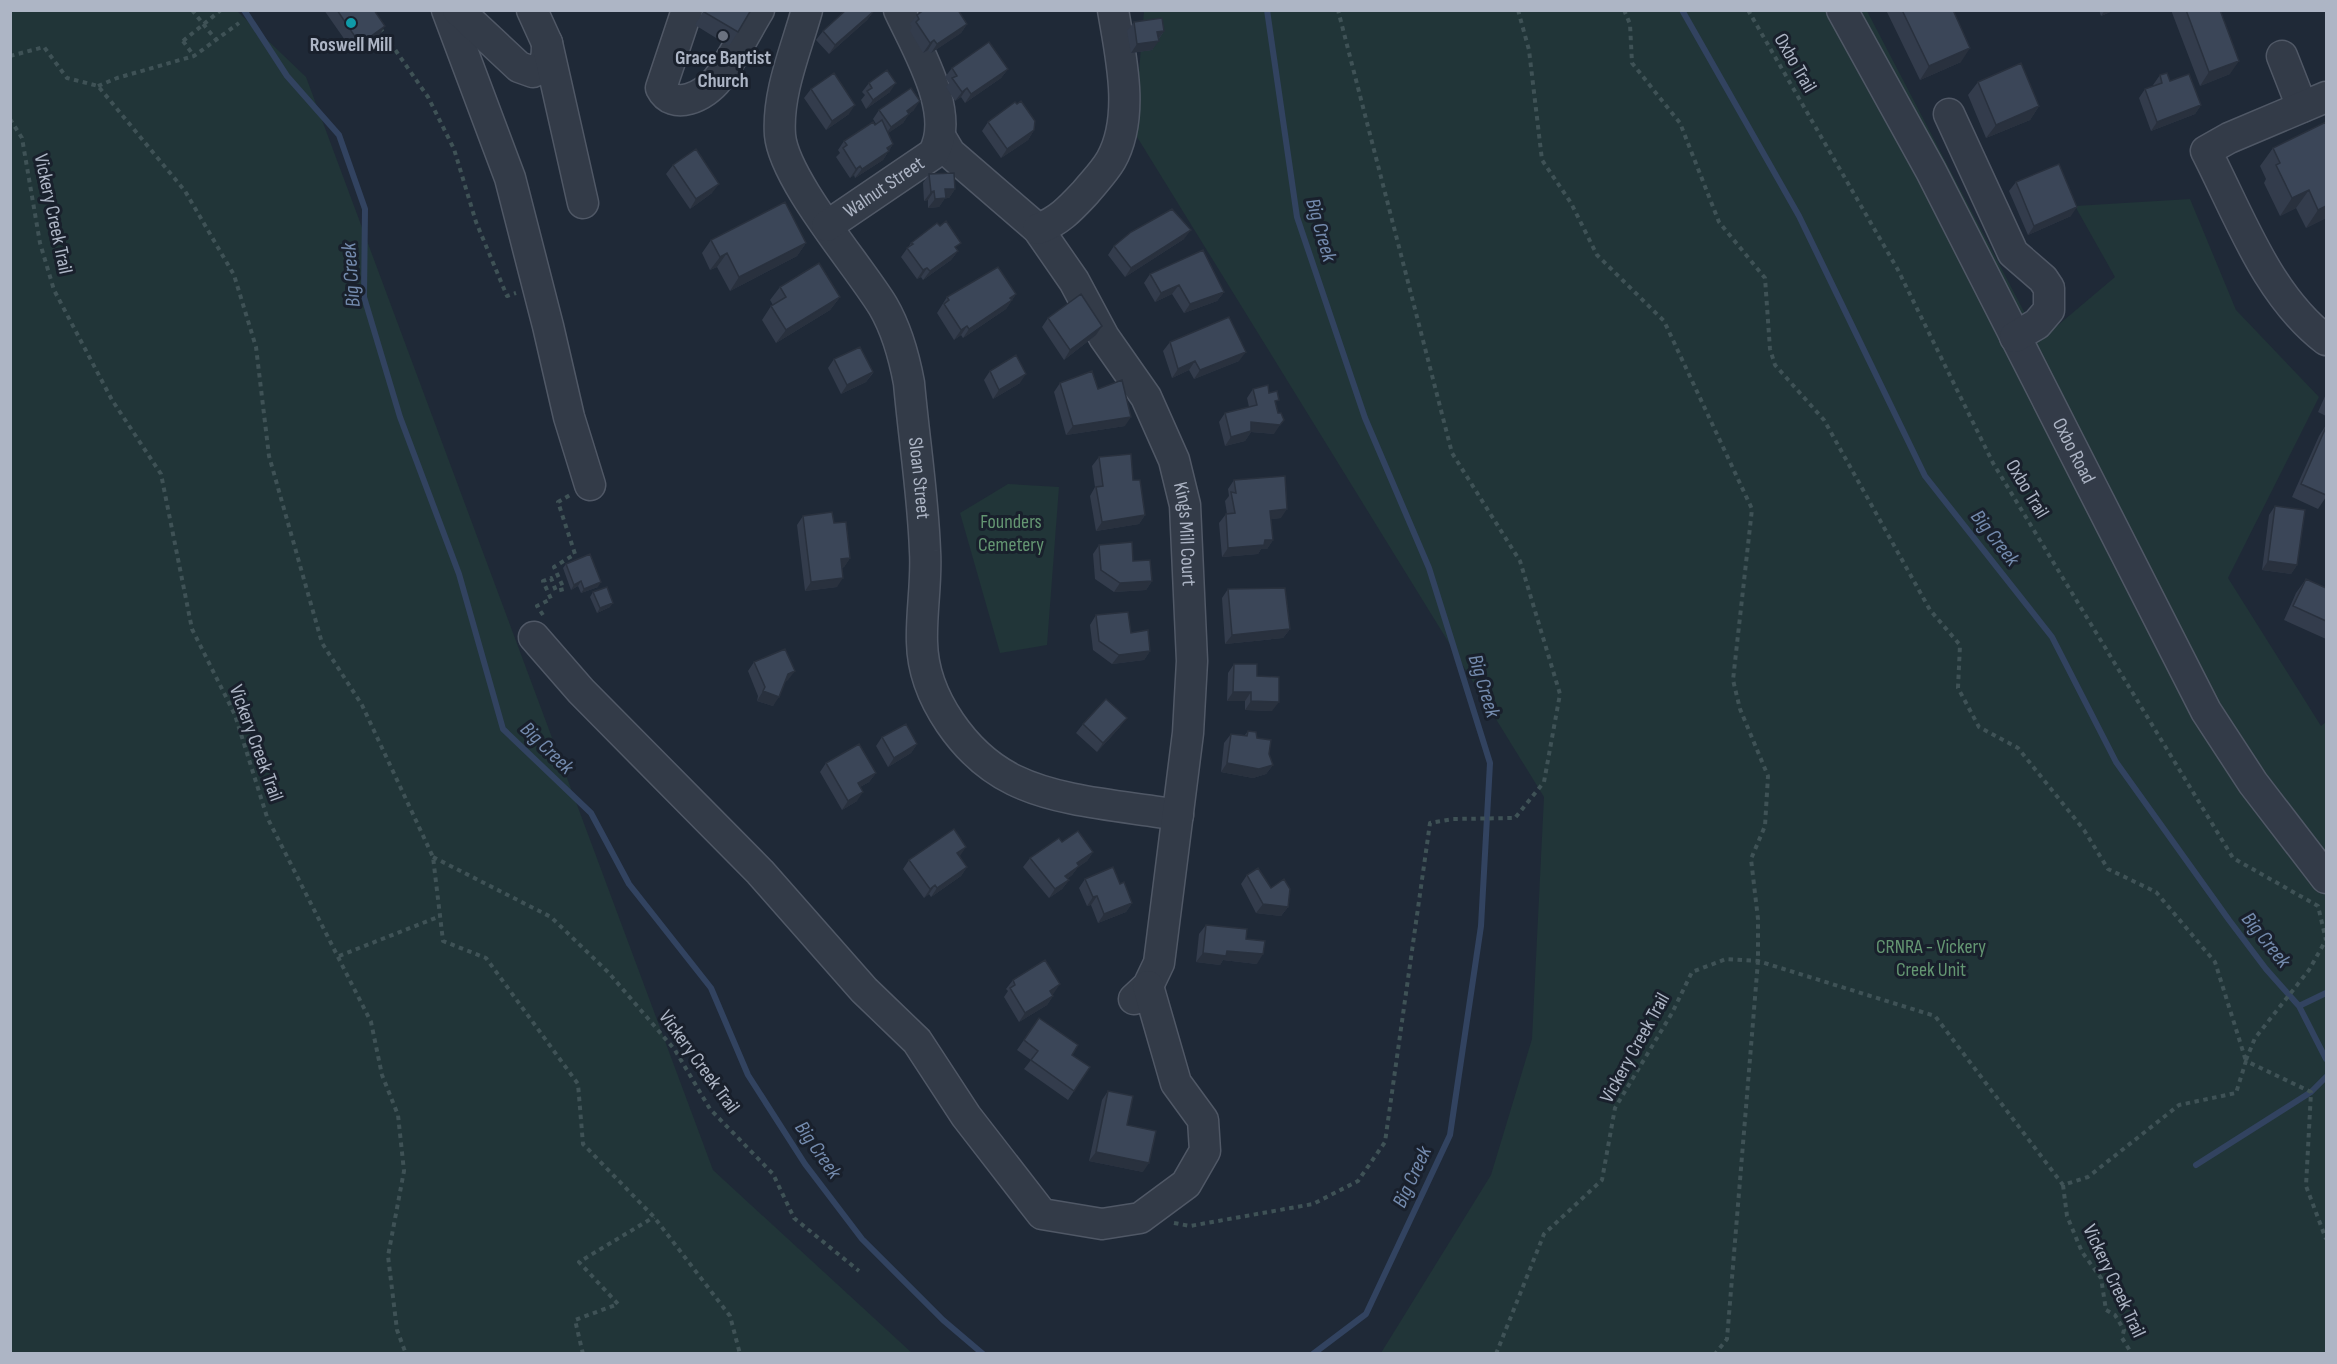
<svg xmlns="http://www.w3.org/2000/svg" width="2337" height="1364" font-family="'Sofia Sans Condensed',sans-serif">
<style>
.green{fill:#213538}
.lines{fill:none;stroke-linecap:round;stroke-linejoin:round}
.stream{stroke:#324360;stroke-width:6}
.minor-casing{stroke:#505866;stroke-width:33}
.path{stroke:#3f5256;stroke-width:4;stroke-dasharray:4.5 4.5;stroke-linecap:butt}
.minor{stroke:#333b48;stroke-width:30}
.path-bridge{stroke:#3f5256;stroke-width:4;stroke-dasharray:4.5 4.5;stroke-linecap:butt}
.wall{fill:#333c4c}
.shaded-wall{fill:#29313e}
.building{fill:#3b4658;stroke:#29313e;stroke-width:1.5}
.culture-dot{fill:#0f9aa8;stroke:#19202c;stroke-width:2}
.worship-dot{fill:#6b7280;stroke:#19202c;stroke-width:2}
.labels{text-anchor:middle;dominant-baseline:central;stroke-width:6;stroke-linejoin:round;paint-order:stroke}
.poi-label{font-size:20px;font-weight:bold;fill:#adb5c5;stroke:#19202c}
.street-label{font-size:20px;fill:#adb5c5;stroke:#19202c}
.park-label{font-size:20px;fill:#649672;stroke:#19202c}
.water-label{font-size:21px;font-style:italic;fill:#748bae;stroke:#19202c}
</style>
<rect width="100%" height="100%" fill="#1f2937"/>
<path class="green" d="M10 11H237L306 77 713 1170 912 1353H11Z
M1144 11H1867L2032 327 2044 337 2115 277 2075 206 2190 199 2236 310 2319 397 2228 578 2321 726 2326 722V1353H1381L1491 1175 1532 1039 1544 797 1134 132Z
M1008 484 1059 487 1047 645 1000 653 960 513Z"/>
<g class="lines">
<path class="stream" d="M244 10 287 76 339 135 365 209 364 297 400 417 459 574 503 729 591 813 629 884 711 988 748 1075 805 1164 862 1239 943 1320 983 1354
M1267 10 1297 217 1365 418 1429 568 1490 763 1481 926 1450 1135 1366 1314 1313 1354
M1682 10 1799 216 1925 476 2052 637 2116 762 2229 920 2266 969 2299 1006 2326 1059
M2299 1006 2326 993
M2196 1165 2311 1092 2326 1077"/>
<g class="minor-casing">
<g id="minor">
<path d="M447 10 510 178 548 326 569 417 590 485"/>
<path d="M458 10 519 67 533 72C547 64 547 58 547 43"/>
<path d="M532 10 547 43 583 203"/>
<path d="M687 10 661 88C673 112 705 96 718 79 733 58 745 33 759 10"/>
<path id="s1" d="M807 10C796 50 777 93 780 135 784 180 858 265 883 306 897 330 904 356 909 383 914 439 923 495 925 551 927 581 921 612 922 642 923 697 965 756 1014 780 1061 803 1126 806 1178 815"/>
<path id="s2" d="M1842 10 1931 171 2206 711 2253 783 2326 878"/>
<path d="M2282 56 2302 107"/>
<path d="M2326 97 2229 138 2206 151C2239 215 2267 295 2326 340"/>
<path d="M1949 114 2013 253 2043 279 2049 288V310L2037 324 2015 337"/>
<path id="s3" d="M941 138 950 153 1038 229 1074 281 1104 337 1146 397 1174 460 1185 505 1192 661 1188 733 1159 963 1148 986 1134 999"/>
<path id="s4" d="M827 226 933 154C957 114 917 49 899 10"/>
<path d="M1038 229C1059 221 1070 209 1085 193 1094 182 1104 172 1111 160 1135 117 1121 57 1113 10"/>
<path d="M534 637 581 691 760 872 864 990 917 1041 966 1116 1042 1214 1102 1224 1140 1218 1186 1184 1205 1151 1203 1120 1176 1083 1148 986"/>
</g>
</g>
<path class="path" d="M192 10 216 40
M1518 10 1529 50 1542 160 1571 203 1597 255 1664 321 1752 509 1733 680 1740 709 1768 776 1765 826 1751 859 1758 919V961L1727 1339 1715 1354
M1624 10 1630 24 1632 63 1680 123 1719 222 1765 278 1770 349 1775 365 1824 420 1930 610 1960 645 1958 688 1979 727 2018 748 2084 830 2108 869 2156 892 2215 962 2246 1061
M1748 10 1898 270 1993 463 2233 858 2318 906 2326 940
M380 28 428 97 454 149 476 222 507 296 516 293
M183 41 194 56
M10 56 44 47 67 78 98 86 185 191 234 275 256 347 269 456 322 643 362 705 433 857 443 941 486 958 578 1084 583 1144 654 1217 730 1316 740 1354
M98 86 117 78 194 56 239 23
M10 119 22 138 40 243 54 290 112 400 161 474 192 629 235 715 267 817 371 1022 382 1075 398 1115 404 1171 388 1256 397 1330 406 1354
M543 615 537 606 551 599 543 581 551 578 556 591 564 589 554 567 575 554 558 502 570 495
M433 857 551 917 608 972 675 1050 710 1109 773 1174 794 1218 859 1271
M339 956 438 917
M2246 1060 2255 1038 2309 970 2326 940
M2063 1185 2067 1216 2082 1252 2101 1278 2106 1310 2115 1315 2124 1330 2122 1338 2132 1354
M1174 1223 1190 1226 1313 1204 1358 1181 1385 1142 1430 823 1453 819 1515 818 1544 782 1560 694 1520 561 1452 453 1338 10
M583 1354 575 1320 618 1304 579 1262 654 1217
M1496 1354 1544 1234 1602 1180 1615 1108 1672 1013 1692 972 1726 959 1758 961 1935 1016 2063 1185 2088 1177 2179 1105 2236 1093 2246 1061 2311 1092 2306 1186 2326 1239"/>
<use href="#minor" class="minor"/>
<path class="path-bridge" d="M183 41 221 10"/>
</g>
<path class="wall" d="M324 10H374L379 36 354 53Z
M704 10H751L738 32 729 46 695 25Z
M1886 10H1953L1961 62 1920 80Z
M2099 10H2115L2101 16Z
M2171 10H2220L2230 74 2200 86Z
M874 11 867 20 829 54 816 40 823 31Z
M917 15 967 24 961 33 931 53 928 50 923 53 910 31 912 27 910 24Z
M1134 22 1164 31 1152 50 1131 53 1127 31Z
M952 68 1008 69 1001 78 965 103 961 97 955 101 946 87 949 83 945 77Z
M2160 75 2170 81 2201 105 2195 114 2151 131 2139 98 2145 89 2154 86 2153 85Z
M1978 82 2039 106 2030 120 1986 138 1968 95Z
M869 83 890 92 866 109 861 100 865 95 862 92Z
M811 89 849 114 826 130 804 98Z
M1017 104 1034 130 1028 140 1001 158 982 131 988 122Z
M879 110H914L909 114 903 123 888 133 893 144 883 160 855 178 854 175 850 178 836 157 840 153 838 150 844 141 876 124 873 119Z
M2326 122V218L2306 228 2296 208 2280 216 2264 183 2266 179 2260 166 2273 148Z
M673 165 712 193 690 209 666 174Z
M929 174 955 189 949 198H945L939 207 928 208V200L924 201 923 183Z
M2016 182 2071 216 2028 235 2009 191Z
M1184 239 1125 277 1108 255 1114 246Z
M711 240 806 243 797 256 730 291 717 267 710 270 702 253Z
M911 243 957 249 958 251 951 260 923 280 921 277 917 279 901 257Z
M1150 274 1224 292 1217 301 1184 313 1172 294 1155 302 1144 283Z
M780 287 840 297 830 310 776 343 762 320 771 306 773 305 770 300Z
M1016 294 1006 309 963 338 961 335 954 340 937 313 947 297Z
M1048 318 1096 335 1064 360 1042 327Z
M1170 342 1239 361 1194 379 1189 370 1172 378 1163 351Z
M834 359 873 373 866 382 841 394 828 368Z
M990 371 1020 383 993 399 984 380Z
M1060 383 1098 389 1125 426 1066 435 1054 392Z
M1253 389 1269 393 1276 404 1274 434 1251 432 1245 441 1225 446 1219 422 1225 413 1249 407 1247 398Z
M2326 394V416L2318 412Z
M2326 425V497L2318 509 2292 497 2319 436Z
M1099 457 1145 515 1139 524 1096 531 1090 496 1095 487 1092 466Z
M1234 480 1281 518 1271 519 1273 540 1267 549H1261L1258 554 1222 557 1219 523 1226 514H1227L1225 501 1229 496 1228 489Z
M2275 506 2297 565 2291 574 2262 570 2269 515Z
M803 516 850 558 844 567 842 568 837 587 805 591 797 525Z
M1099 545 1152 581 1146 590 1114 592 1095 579 1093 554Z
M566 564 598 587 581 593 578 586 571 590 563 568Z
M2306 579 2326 588V639L2284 620 2296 593Z
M1228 589 1290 629 1283 638 1225 644 1222 598Z
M593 592 610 607 597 613 590 597Z
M1096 615 1131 633 1150 651 1144 660 1112 664 1093 650 1090 625Z
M754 662 788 680 785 681 773 706 757 701 758 696 748 671Z
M1234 664 1257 676 1272 711 1245 710V701H1227L1228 673Z
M1083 724 1120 727 1097 752 1076 733Z
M1248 731 1257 738 1269 754 1273 765 1266 774 1253 778 1221 772 1224 743 1231 734 1245 735Z
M882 737 917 744 911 753 888 767 876 746Z
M826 763 876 773 869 782 860 787 857 801 842 810 820 772Z
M1062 842 1093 852 1087 861 1078 867 1072 875 1067 879 1069 880 1062 889 1049 898 1023 867 1030 858Z
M959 856 967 867 961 876 931 897 929 894 924 898 903 869 909 860Z
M1247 875 1271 888 1288 907 1281 916 1256 913 1241 884Z
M1085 879 1120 884 1132 903 1126 912 1098 923 1091 905 1087 906 1079 888Z
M1206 925 1246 939 1257 964 1223 960 1220 965 1196 962 1199 934Z
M1013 980 1054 993 1052 994 1053 996 1047 1005 1019 1022 1004 997 1008 991 1006 989Z
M1039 1018 1072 1055 1090 1067 1068 1100 1024 1069 1031 1060 1017 1050Z
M1108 1091 1127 1125 1143 1172 1089 1161 1102 1100Z"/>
<path class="shaded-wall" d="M2105 10H2115L2101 16Z
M874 11 867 20 829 54 835 45Z
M967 24 961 33 931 53 937 44Z
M385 26 379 36 354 53 360 44Z
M1164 31 1157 41V32Z
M934 40 928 50 923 53 930 43Z
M1159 41 1152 50 1131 53 1137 44Z
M1970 48 1961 62 1920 80 1929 66Z
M2239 61 2230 74 2200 86 2209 72Z
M1008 69 1001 78 965 103 971 94Z
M896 83 890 92 866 109 873 100Z
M967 88 961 97 955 101 962 92Z
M920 101 914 110 904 118 909 114 903 123 884 136 891 127 907 111Z
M855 105 849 114 826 130 832 121Z
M2201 105 2195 114 2151 131 2157 122Z
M2039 106 2030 120 1986 138 1996 125Z
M1034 130 1028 140 1001 158 1007 149Z
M893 144 883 160 855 178 862 169 887 148Z
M860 166 854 175 850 178 856 169Z
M719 184 712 193 690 209 696 199Z
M945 189H955L949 198H945L939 207 928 208 935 199Z
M2309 190 2296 208 2280 216 2292 198Z
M934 191 928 200 924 201 931 192Z
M2326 206V218L2306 228 2318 210Z
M2077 207 2071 216 2028 235 2034 226Z
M1191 230 1184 239 1125 277 1131 268Z
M806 243 797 256 730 291 739 277Z
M958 251 951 260 923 280 930 271Z
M727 253 717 267 710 270 720 257Z
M927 268 921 277 917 279 923 270Z
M1179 285 1172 294 1155 302 1161 293Z
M1224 292 1217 301 1184 313 1190 304Z
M1016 294 1006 309 963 338 969 329Z
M840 297 830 310 776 343 786 330Z
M967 326 961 335 954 340 961 330Z
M1102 326 1096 335 1064 360 1070 350Z
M1246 352 1239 361 1194 379 1200 370Z
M1195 361 1189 370 1172 378 1178 369Z
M873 372 866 382 841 394 847 385Z
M1026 374 1020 383 993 399 999 390Z
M1131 417 1125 426 1066 435 1073 426Z
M1251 422 1280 425 1274 434 1251 432 1245 441 1225 446 1231 437Z
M1287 509 1281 518 1264 520 1270 511Z
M1145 515 1139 524 1096 531 1102 522Z
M1265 540H1273L1267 549H1261L1258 554 1222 557 1228 548Z
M850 558 844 567 835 568 841 559Z
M2268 561 2297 565 2291 574 2262 570Z
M843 578 837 587 805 591 811 582Z
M581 581 578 586 571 590 574 585Z
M1152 581 1146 590 1114 592 1120 583Z
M601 582 598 587 581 593 584 589Z
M613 603 610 607 597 613 600 608Z
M1290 629 1283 638 1225 644 1232 635Z
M1150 651 1144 660 1112 664 1119 655Z
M795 671 788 680 781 683 788 674Z
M763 691 779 697 773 706 757 701Z
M1233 692H1251L1245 701H1227Z
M1251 701 1279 702 1272 711 1245 710Z
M1127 718 1120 727 1097 752 1103 743Z
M917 744 911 753 888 767 894 758Z
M1227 763 1273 765 1266 774 1253 778 1221 772Z
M876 773 869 782 851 792 858 783Z
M863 792 857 801 842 810 848 801Z
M966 847 960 856 951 862 957 853Z
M1093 852 1087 861 1078 867 1072 875 1059 885 1065 876 1077 863Z
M967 867 961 876 931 897 937 888Z
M1069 880 1062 889 1049 898 1055 889Z
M935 885 929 894 924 898 930 889Z
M1097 896 1091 905 1087 906 1093 897Z
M1132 903 1126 912 1098 923 1104 914Z
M1263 904 1288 907 1281 916 1256 913Z
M1227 951 1263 954 1257 964 1223 960 1220 965 1196 962 1203 953Z
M1060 984 1054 993 1043 1000 1050 991Z
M1053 996 1047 1005 1019 1022 1025 1013Z
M1096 1152 1149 1163 1143 1172 1089 1161Z"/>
<path class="building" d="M337 10H374L385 26 360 44Z
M705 10H751L738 32 704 12Z
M846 10 874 11 835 45 823 31Z
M924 10H958L967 24 937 44 934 40 930 43 916 22 919 19 917 15Z
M1902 10H1953L1970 48 1929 66Z
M2186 10H2220L2239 61 2209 72Z
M1162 18 1164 31 1157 32 1159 41 1137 44 1134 22Z
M989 42 1008 69 971 94 967 88 962 92 952 78 957 76 952 68Z
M2021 63 2039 106 1996 125 1978 82Z
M887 70 896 83 873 100 867 91 872 88 869 83Z
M834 73 855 105 832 121 811 89Z
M2167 73 2170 81 2189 74 2201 105 2157 122 2145 89 2162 83 2160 75Z
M911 88 920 101 907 111 909 114 891 127 879 110Z
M1021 101 1035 121 1034 130 1007 149 988 122 1015 102 1017 104Z
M882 120 893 144 887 148 889 151 862 169 860 166 856 169 843 148 847 145 844 141 873 122 875 125Z
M2326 122V206L2318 210 2309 190 2292 198 2276 165 2280 163 2273 148Z
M696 149 719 184 696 199 673 165Z
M2059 164 2077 207 2034 226 2016 182Z
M954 173 955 189H945L946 198 935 199 934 191 931 192 929 174Z
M785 202 806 243 739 277 727 253 720 257 711 240Z
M1172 209 1191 230 1131 268 1114 246 1131 232Z
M946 221 961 243 955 247 958 251 930 271 927 268 923 270 907 248 913 244 911 243 937 223 940 226Z
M1203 250 1224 292 1190 304 1179 285 1161 293 1150 274Z
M819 263 840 297 786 330 771 306 786 297 780 287Z
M998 267 1016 294 1010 298 1012 300 969 329 967 326 961 330 944 304 949 300 947 297Z
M1081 294 1102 326 1070 350 1048 318Z
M1229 317 1246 352 1200 370 1195 361 1178 369 1170 342Z
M860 347 873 372 847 385 834 359Z
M1016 355 1026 374 999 390 990 371Z
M1092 371 1098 389 1122 380 1131 417 1073 426 1060 383Z
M1268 385 1269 393 1277 391 1279 400 1275 401 1278 413H1281L1284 420 1280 425 1251 422V431L1231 437 1225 413 1257 405 1253 389Z
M2326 427V495L2301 484Z
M1131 454 1133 480H1140L1145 515 1102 522 1096 487 1103 486 1099 457Z
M1285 476 1287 509 1270 511 1273 540H1265L1264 545 1228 548 1226 514 1235 513 1231 492 1236 493 1234 480Z
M2275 506 2305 510 2297 565 2268 561Z
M832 512 834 523 846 522 850 558 841 559 843 578 811 582 803 516Z
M1132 542 1133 561 1150 560 1152 581 1120 583 1101 570 1099 545Z
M590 554 601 582 584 589 581 581 574 585 566 564Z
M2306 579 2326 588V621L2293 606Z
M607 587 613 603 600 608 593 592Z
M1285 588 1290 629 1232 635 1228 589Z
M1128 612 1131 633 1148 630 1150 651 1119 655 1099 641 1096 615Z
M785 649 795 671 788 674 779 697 763 691 765 687 754 662Z
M1234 664H1257V676L1279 677V702L1251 701V692H1233Z
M1106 699 1127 718 1103 743 1083 724Z
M906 724 917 744 894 758 882 737Z
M1248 731 1256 732 1257 738 1271 740 1269 754 1273 765 1259 769 1227 763 1231 734 1247 736Z
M859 744 876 773 858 783 863 792 848 801 826 763Z
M954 829 966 847 957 853 967 867 937 888 935 885 930 889 909 860Z
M1078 831 1093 852 1077 863 1079 866 1065 876 1069 880 1055 889 1030 858 1059 838 1062 842Z
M1113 867 1120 884 1124 882 1132 903 1104 914 1097 896 1093 897 1085 879Z
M1258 868 1271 888 1284 879 1290 889 1288 907 1263 904 1247 875Z
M1206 925 1247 929 1246 939 1265 941 1263 954 1227 951 1226 956 1203 953Z
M1045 960 1060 984 1050 991 1053 996 1025 1013 1010 988 1015 985 1013 980Z
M1039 1018 1078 1045 1072 1055 1090 1067 1074 1091 1031 1060 1038 1051 1024 1040Z
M1108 1091 1133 1096 1127 1125 1156 1131 1149 1163 1096 1152Z"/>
<circle class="culture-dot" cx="351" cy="23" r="6"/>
<circle class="worship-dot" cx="723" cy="36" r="6"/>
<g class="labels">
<g class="poi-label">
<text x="351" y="45">Roswell Mill</text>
<text x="723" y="58">Grace Baptist<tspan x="723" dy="23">Church</tspan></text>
</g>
<g class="street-label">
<text transform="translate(1795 63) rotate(60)">Oxbo Trail</text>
<text stroke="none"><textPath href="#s4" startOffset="69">Walnut Street</textPath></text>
<text transform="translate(53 214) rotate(78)">Vickery Creek Trail</text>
<text stroke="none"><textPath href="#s2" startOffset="498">Oxbo Road</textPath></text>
<text stroke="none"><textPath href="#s1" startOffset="507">Sloan Street</textPath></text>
<text transform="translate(2027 489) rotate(59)">Oxbo Trail</text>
<text stroke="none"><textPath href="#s3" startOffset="478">Kings Mill Court</textPath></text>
<text transform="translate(256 743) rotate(70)">Vickery Creek Trail</text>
<text transform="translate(1635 1048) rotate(-61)">Vickery Creek Trail</text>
<text transform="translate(699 1062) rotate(54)">Vickery Creek Trail</text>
<text transform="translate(2114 1281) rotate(65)">Vickery Creek Trail</text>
</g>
<g class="park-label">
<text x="1011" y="522">Founders<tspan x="1011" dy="23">Cemetery</tspan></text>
<text x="1931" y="947">CRNRA - Vickery<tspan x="1931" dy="23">Creek Unit</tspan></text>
</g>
<g class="water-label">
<text transform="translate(1321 230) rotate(74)">Big Creek</text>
<text transform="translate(351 275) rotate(-94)">Big Creek</text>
<text transform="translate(1995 538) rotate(52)">Big Creek</text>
<text transform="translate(1484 686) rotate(73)">Big Creek</text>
<text transform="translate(547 748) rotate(44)">Big Creek</text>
<text transform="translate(2266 940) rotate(51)">Big Creek</text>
<text transform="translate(818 1150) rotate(55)">Big Creek</text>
<text transform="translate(1412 1177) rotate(-65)">Big Creek</text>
</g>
</g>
<rect width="2337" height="1364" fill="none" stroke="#adb5c5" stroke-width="24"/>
</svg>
